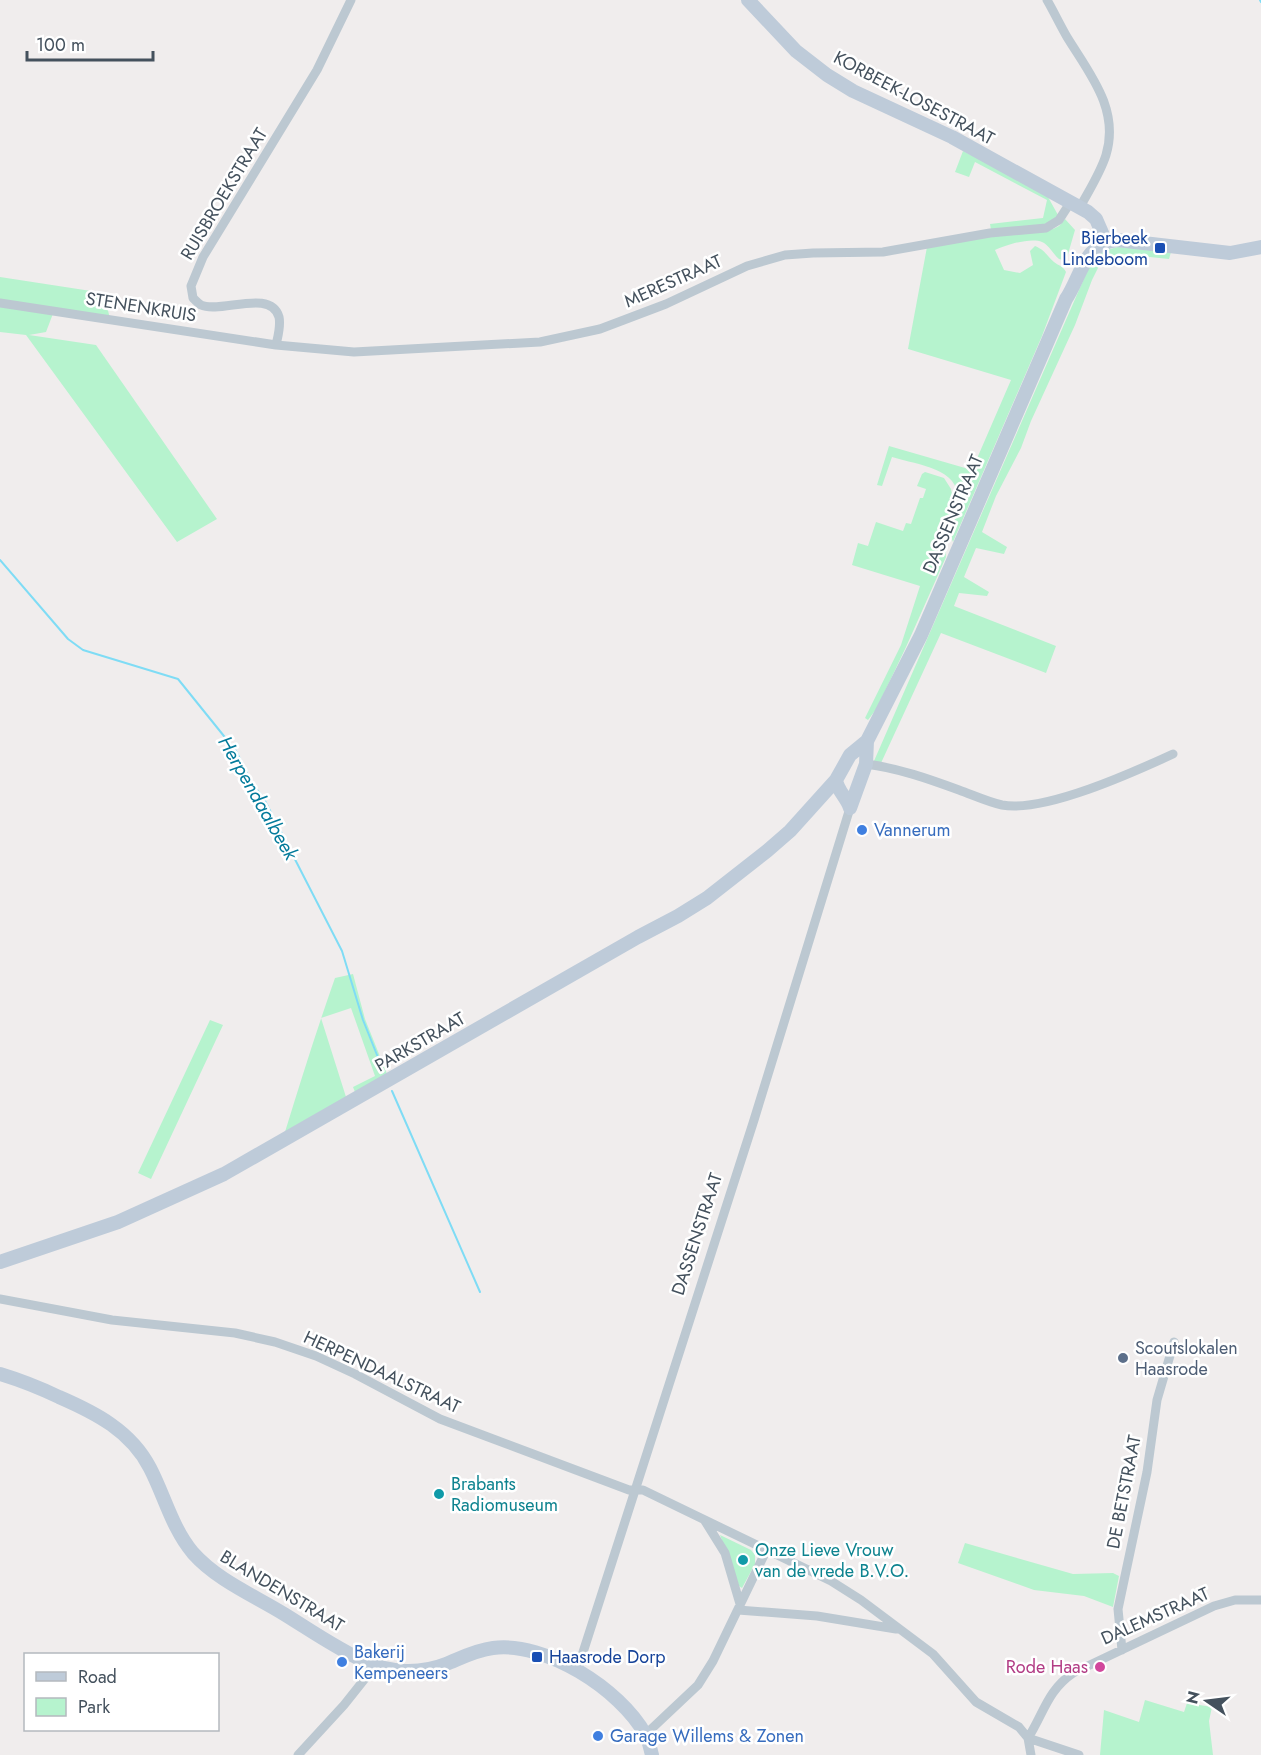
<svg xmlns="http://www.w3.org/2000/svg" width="1261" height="1755" font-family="Jost,sans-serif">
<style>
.green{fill:#b6f3ce}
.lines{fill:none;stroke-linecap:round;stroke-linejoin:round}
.stream{stroke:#7fdcf5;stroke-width:2}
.street{stroke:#bcc8d1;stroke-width:9}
.secondary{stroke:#becbd9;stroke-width:14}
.transit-dot{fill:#1a4fb4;stroke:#fff;stroke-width:2}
.shop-dot{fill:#3f7fe0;stroke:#fff;stroke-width:2}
.service-dot{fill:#5c6f8a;stroke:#fff;stroke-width:2}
.culture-dot{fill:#0f9aa8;stroke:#fff;stroke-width:2}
.hotel-dot{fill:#d1479c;stroke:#fff;stroke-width:2}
.labels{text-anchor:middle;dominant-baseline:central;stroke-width:5;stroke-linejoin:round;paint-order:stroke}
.street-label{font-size:18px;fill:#44515d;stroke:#fff}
.transit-label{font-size:18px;fill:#164399;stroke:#fff;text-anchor:end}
.shop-label{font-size:18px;fill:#366cbe;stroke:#fff;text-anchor:start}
.service-label{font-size:18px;fill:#4e5e75;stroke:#fff;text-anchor:start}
.culture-label{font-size:18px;fill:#0d838f;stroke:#fff;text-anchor:start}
.hotel-label{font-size:18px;fill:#b23c85;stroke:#fff;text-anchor:end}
.water-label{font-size:20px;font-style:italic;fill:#037b9b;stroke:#fff}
</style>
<rect width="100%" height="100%" fill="#f0eded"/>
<path class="green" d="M963 151 1002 170 1048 197 1058 215C1043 232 1012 228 991 230L990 224 1043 218 1047 200 975 162 969 177 955 172Z
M1065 219 1075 230 1066 261 1059 259C1053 254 1049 245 1042 242 1031 237 1006 245 995 250L1004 270 1020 273 1033 265 1030 251 1035 246C1045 250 1047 256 1054 262 1059 266 1063 266 1066 272L1042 336 953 542C949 533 954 524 956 515 969 468 924 467 892 457L882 486 877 485 889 446 972 470 1011 380 908 349 927 247 991 235 1053 229 1059 226Z
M1118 247 1171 252 1169 259 1121 254 1108 258 1100 264 1092 280 1075 325 1031 421 1021 448 996 496 982 532 1007 547 1004 554 976 548 964 577 989 592 987 596 959 593 954 606 1056 646 1046 673 941 633 881 763 874 761 1089 267 1102 251Z
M0 277 104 293 110 319 54 311 46 332 29 335 96 345 217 519 177 542 26 335 0 332Z
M925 472 944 478 951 489 953 499 944 540 946 557 906 647 877 708 868 720 865 718 901 645 920 586 852 565 858 543 868 546 876 522 903 531 906 523 911 524 920 498H923L926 489 917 486 922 474Z
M353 974 365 1019 387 1074 355 1092 353 1087 375 1076 351 1008 321 1018 346 1097 285 1132C301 1080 317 1029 335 978Z
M210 1020 223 1025 151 1179 138 1173Z
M720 1535 751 1550 755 1555V1564L742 1588 739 1586Z
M965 1543 1073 1574 1113 1573 1119 1576 1113 1607 1084 1596 1034 1590 958 1563Z
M1145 1700 1184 1712 1187 1703 1212 1707 1209 1721 1213 1755H1100L1104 1710 1139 1722Z"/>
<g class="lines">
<path class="stream" d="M1260 0 1261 2
M0 560 68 639 83 650 178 679 236 751 253 785 263 797 342 951 363 1020 381 1065
M392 1091 480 1292"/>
<path class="street" d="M1047 0C1054 12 1060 25 1067 37 1089 73 1120 109 1106 155 1100 174 1088 192 1079 209
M0 303 276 345 354 352 540 342 600 329 666 304 747 266 785 255 813 253 883 252 990 233 1046 228 1059 220 1070 203
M276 345C278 336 281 326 279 317 271 288 220 314 201 305 198 303 196 301 193 298L191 286 203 257 317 70 351 0
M866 764C898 768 929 779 959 790 973 795 988 802 1002 805 1044 813 1134 772 1173 754
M0 1299 112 1320 235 1333 275 1342 316 1356 355 1374 440 1419 629 1490H643L831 1581 861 1600 933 1654 976 1702 1019 1727 1028 1738 1031 1755
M705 1521 725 1553 740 1604
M738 1610 817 1616 896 1629
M1122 1650 1118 1609 1147 1472 1157 1400 1174 1342
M577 1671 754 1120 850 808
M646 1734 698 1685 713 1661 766 1551
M1028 1738C1044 1713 1047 1691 1073 1673L1214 1606 1235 1600H1261
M1028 1738 1079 1755
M298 1755 344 1705 375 1666"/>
<path class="secondary" d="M748 0 796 51 827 75 853 91 952 137 1088 212 1096 219 1106 242
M836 780C837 790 847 798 850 808
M850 808 866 764 867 741
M0 1262 118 1222 224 1174 638 937 678 916 707 898 767 851 790 831 836 780 850 755 867 741 921 635 1066 299C1081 277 1084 243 1117 240L1230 253 1261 247
M0 1374C20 1380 40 1388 59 1397 96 1413 131 1431 150 1468 165 1497 172 1528 193 1553 217 1580 253 1595 284 1614 310 1630 337 1649 366 1662 390 1673 421 1674 446 1664 461 1658 476 1650 493 1648 545 1641 620 1689 645 1734 649 1740 650 1748 652 1755"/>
</g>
<g class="transit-dot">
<rect x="1154" y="242" width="12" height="12" rx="3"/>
<rect x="531" y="1651" width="12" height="12" rx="3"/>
</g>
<g class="shop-dot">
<circle cx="862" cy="830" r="6"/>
<circle cx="342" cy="1662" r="6"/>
<circle cx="598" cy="1736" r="6"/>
</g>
<circle class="service-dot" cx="1123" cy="1358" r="6"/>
<g class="culture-dot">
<circle cx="439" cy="1494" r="6"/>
<circle cx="743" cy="1560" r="6"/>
</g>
<circle class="hotel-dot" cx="1100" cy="1667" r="6"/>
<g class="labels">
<g class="street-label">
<text transform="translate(914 98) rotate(28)">KORBEEK-LOSESTRAAT</text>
<text transform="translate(224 194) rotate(-59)">RUISBROEKSTRAAT</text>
<text transform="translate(673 281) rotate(-24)">MERESTRAAT</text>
<text transform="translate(141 307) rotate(9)">STENENKRUIS</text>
<text transform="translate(953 514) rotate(-67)">DASSENSTRAAT</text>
<text transform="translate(420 1042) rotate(-30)">PARKSTRAAT</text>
<text transform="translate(697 1234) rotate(-72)">DASSENSTRAAT</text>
<text transform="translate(382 1372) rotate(25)">HERPENDAALSTRAAT</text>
<text transform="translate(1124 1492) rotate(-79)">DE BETSTRAAT</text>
<text transform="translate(282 1591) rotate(31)">BLANDENSTRAAT</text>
<text transform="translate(1155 1616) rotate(-24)">DALEMSTRAAT</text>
</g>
<g class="transit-label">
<text x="1148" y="238">Bierbeek<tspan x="1148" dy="21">Lindeboom</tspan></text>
<text x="549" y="1657" text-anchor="start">Haasrode Dorp</text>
</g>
<g class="shop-label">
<text x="874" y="830">Vannerum</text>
<text x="354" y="1652">Bakerij<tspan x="354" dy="21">Kempeneers</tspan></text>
<text x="610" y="1736">Garage Willems &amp; Zonen</text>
</g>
<g class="service-label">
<text x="1135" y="1348">Scoutslokalen<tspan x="1135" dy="21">Haasrode</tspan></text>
</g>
<g class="culture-label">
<text x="451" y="1484">Brabants<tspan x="451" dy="21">Radiomuseum</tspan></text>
<text x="755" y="1550">Onze Lieve Vrouw<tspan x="755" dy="21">van de vrede B.V.O.</tspan></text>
</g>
<g class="hotel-label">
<text x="1088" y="1667">Rode Haas</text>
</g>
<g class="water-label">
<text transform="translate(258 798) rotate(60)">Herpendaalbeek</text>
</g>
</g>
<rect x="24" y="1653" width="195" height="78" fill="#ffffff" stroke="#b4b9be" stroke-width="1.5"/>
<rect x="36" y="1672" width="30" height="9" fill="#becbd9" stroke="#b4b9be" stroke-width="1.5"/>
<text x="78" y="1683" font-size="18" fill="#44515d">Road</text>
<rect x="36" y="1698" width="30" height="18" fill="#b6f3ce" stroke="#b4b9be" stroke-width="1.5"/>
<text x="78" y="1713" font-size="18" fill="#44515d">Park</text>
<g transform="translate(1207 1701) rotate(284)" stroke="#ffffff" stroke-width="4.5" paint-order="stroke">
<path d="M0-4.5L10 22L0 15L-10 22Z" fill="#44515d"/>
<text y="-9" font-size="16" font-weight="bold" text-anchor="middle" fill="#44515d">N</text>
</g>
<path d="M27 51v9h126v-9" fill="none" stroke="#44515d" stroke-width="3"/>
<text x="36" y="51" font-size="18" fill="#44515d" stroke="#ffffff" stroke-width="4.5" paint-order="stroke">100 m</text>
</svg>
